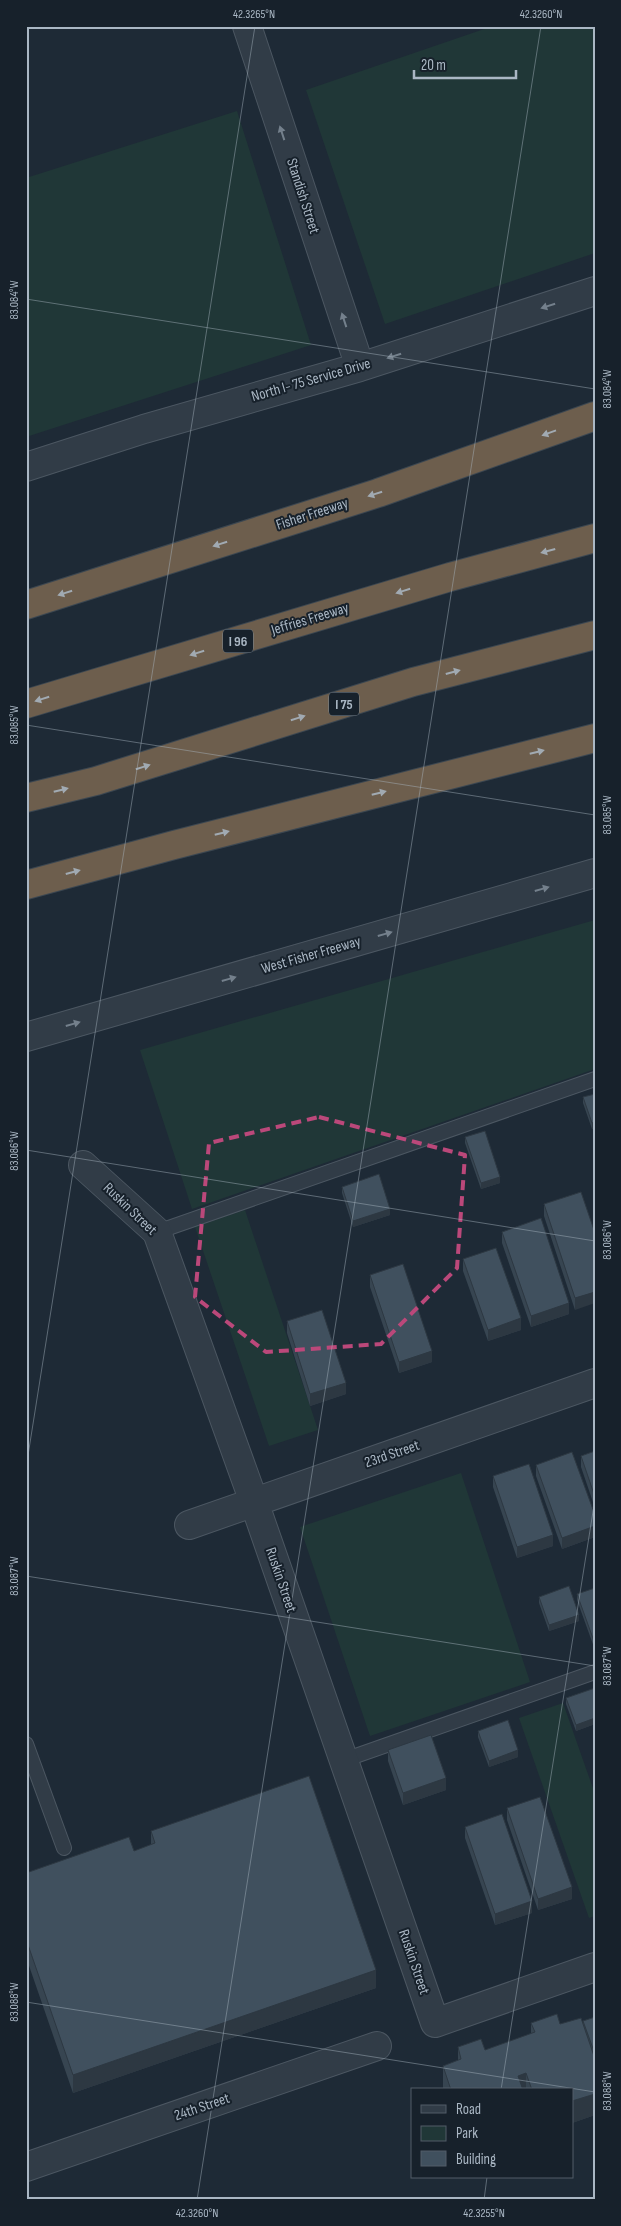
<svg xmlns="http://www.w3.org/2000/svg" width="621" height="2226" font-family="'Sofia Sans Condensed',sans-serif">
<style>
.green{fill:#203737}
.lines{fill:none;stroke-linecap:round;stroke-linejoin:round}
.service-casing{stroke:#4c5762;stroke-width:16}
.minor-casing{stroke:#4c5762;stroke-width:30}
.tertiary-casing{stroke:#4c5762;stroke-width:30}
.motorway-casing{stroke:#3c4751;stroke-width:30}
.service{stroke:#313c47;stroke-width:14}
.minor{stroke:#313c47;stroke-width:28}
.tertiary{stroke:#313c47;stroke-width:28}
.motorway{stroke:#6d5e4d;stroke-width:28}
.wall{fill:#374551}
.shaded-wall{fill:#2d3842}
.building{fill:#40505e;stroke:#2d3842}
.oneway{fill:#74808c}
.oneway2{fill:#a1aab2}
.marked{fill:none;stroke:#bb487a;stroke-width:4;stroke-dasharray:10 6;stroke-linejoin:round}
.ticks{fill:none;stroke:#aab7c4;stroke-width:1;stroke-opacity:0.45}
.labels{text-anchor:middle;dominant-baseline:central;stroke-width:4;stroke-linejoin:round;paint-order:stroke}
.shield{fill:#17212b;stroke:#7e8a96;stroke-width:1}
.shield-label{font-size:14px;font-weight:bold;fill:#aab7c4}
.street-label{font-size:15px;fill:#aab7c4;stroke:#17212b}
.neatline{fill:none;stroke:#aab7c4;stroke-width:2}
.ticks-label{font-size:12px;text-anchor:middle;fill:#aab7c4}
</style>
<rect width="100%" height="100%" fill="#1e2a36"/>
<path class="green" d="M493 26H595V253L385 324 306 90Z
M237 111 311 345 26 437V178Z
M595 920V1069L192 1209 140 1050Z
M245 1210 318 1430 269 1446 195 1227Z
M461 1473 530 1682 370 1736 300 1527Z
M563 1703 595 1794V1916L589 1918 519 1718Z"/>
<g class="lines">
<g class="service-casing">
<path id="service" d="M157 1232 595 1079
M26 1744 64 1848
M344 1760 595 1672"/>
</g>
<g class="minor-casing">
<path id="minor" d="M247 26 360 367
M26 467 144 429 360 367 595 291
M83 1165 157 1232 254 1502 435 2023 595 1967
M189 1525 595 1383
M26 2167 377 2046"/>
</g>
<g class="tertiary-casing">
<path id="tertiary" d="M26 1037 595 873"/>
</g>
<g class="motorway-casing">
<path id="motorway" d="M26 605 378 493 595 416
M26 704 450 577 595 538
M26 798 96 781 413 682 595 635
M26 885 174 845 595 738"/>
</g>
<use href="#service" class="service"/>
<use href="#minor" class="minor"/>
<use href="#tertiary" class="tertiary"/>
<use href="#motorway" class="motorway"/>
</g>
<path class="wall" d="M595 1094V1129H592L583 1103V1097Z
M465 1137 500 1183 481 1189 465 1143Z
M342 1187 390 1215 353 1227 342 1193Z
M581 1192 575 1310 544 1216V1204Z
M502 1232 569 1314 531 1327 502 1243Z
M463 1259 521 1330 488 1341 463 1271Z
M370 1275 432 1362 399 1373 370 1287Z
M287 1321 346 1394 310 1406 287 1333Z
M595 1451V1508L581 1467V1456Z
M536 1465 595 1515V1537L562 1549 536 1476Z
M493 1476 553 1546 517 1558 493 1487Z
M595 1588V1650L577 1600V1594Z
M539 1597 579 1621 549 1631 539 1603Z
M595 1688V1724L576 1731 566 1704V1698Z
M478 1731 518 1757 489 1767 478 1737Z
M388 1750 446 1790 403 1805 388 1761Z
M593 1768H595V1783L593 1779Z
M507 1808 572 1899 538 1910 507 1820Z
M465 1827 532 1913 495 1925 465 1838Z
M151 1831 376 1988 73 2093 26 1957V1873L134 1851 151 1845Z
M595 2017V2115L572 2123V2090H443V2066L458 2061V2047L485 2050 531 2034V2023L560 2024 583 2025V2021Z"/>
<path class="shaded-wall" d="M595 1122V1129H592V1123Z
M500 1177V1183L481 1189V1183Z
M390 1209V1215L353 1227V1221Z
M595 1292V1303L575 1310V1298Z
M569 1303V1314L531 1327V1316Z
M521 1318V1330L488 1341V1330Z
M432 1351V1362L399 1373V1362Z
M346 1383V1394L310 1406V1394Z
M595 1526V1537L562 1549V1538Z
M553 1535V1546L517 1558V1547Z
M579 1615V1621L549 1631V1625Z
M595 1718V1724L576 1731V1725Z
M518 1750V1757L489 1767V1761Z
M446 1778V1790L403 1805V1793Z
M572 1887V1899L538 1910V1899Z
M532 1901V1913L495 1925V1914Z
M376 1970V1988L73 2093V2075Z
M526 2073V2090H518V2076Z
M595 2094V2115L572 2123V2101Z"/>
<path class="building" d="M595 1094V1122L592 1123 583 1097Z
M485 1131 500 1177 481 1183 465 1137Z
M379 1174 390 1209 353 1221 342 1187Z
M581 1192 595 1233V1292L575 1298 544 1204Z
M541 1218 569 1303 531 1316 502 1232Z
M496 1248 521 1318 488 1330 463 1259Z
M403 1264 432 1351 399 1362 370 1275Z
M322 1310 346 1383 310 1394 287 1321Z
M595 1451V1497L581 1456Z
M572 1452 595 1515V1526L562 1538 536 1465Z
M529 1464 553 1535 517 1547 493 1476Z
M569 1586 579 1615 549 1625 539 1597Z
M595 1588V1644L577 1594Z
M595 1688V1718L576 1725 566 1698Z
M508 1720 518 1750 489 1761 478 1731Z
M431 1735 446 1778 403 1793 388 1750Z
M309 1776 376 1970 73 2075 26 1939V1873L129 1837 134 1851 155 1843 151 1831Z
M540 1797 572 1887 538 1899 507 1808Z
M502 1814 532 1901 495 1914 465 1827Z
M557 2014 560 2024 581 2018 595 2059V2094L572 2101V2090H532L526 2073 518 2076 523 2090H451L443 2066 461 2059 458 2047 481 2039 485 2050 535 2032 531 2023Z
M595 2017V2054L583 2021Z"/>
<defs><path id="oneway-solid" d="M-6-.8H1V-3.2L6.5 0L1 3.2V.8H-6Z" transform="scale(1.25)"/></defs>
<g class="oneway">
<use href="#oneway-solid" transform="translate(282 133) rotate(-108)"/>
<use href="#oneway-solid" transform="translate(548 306) rotate(162)"/>
<use href="#oneway-solid" transform="translate(344 320) rotate(-108)"/>
<use href="#oneway-solid" transform="translate(394 356) rotate(162)"/>
<use href="#oneway-solid" transform="translate(542 889) rotate(-16)"/>
<use href="#oneway-solid" transform="translate(385 934) rotate(-16)"/>
<use href="#oneway-solid" transform="translate(229 979) rotate(-16)"/>
<use href="#oneway-solid" transform="translate(73 1024) rotate(-16)"/>
</g>
<g class="oneway2">
<use href="#oneway-solid" transform="translate(549 433) rotate(160)"/>
<use href="#oneway-solid" transform="translate(375 494) rotate(162)"/>
<use href="#oneway-solid" transform="translate(220 544) rotate(162)"/>
<use href="#oneway-solid" transform="translate(548 551) rotate(165)"/>
<use href="#oneway-solid" transform="translate(403 591) rotate(163)"/>
<use href="#oneway-solid" transform="translate(65 593) rotate(162)"/>
<use href="#oneway-solid" transform="translate(197 653) rotate(163)"/>
<use href="#oneway-solid" transform="translate(453 672) rotate(-15)"/>
<use href="#oneway-solid" transform="translate(42 699) rotate(163)"/>
<use href="#oneway-solid" transform="translate(298 718) rotate(-17)"/>
<use href="#oneway-solid" transform="translate(537 752) rotate(-14)"/>
<use href="#oneway-solid" transform="translate(143 767) rotate(-17)"/>
<use href="#oneway-solid" transform="translate(61 790) rotate(-14)"/>
<use href="#oneway-solid" transform="translate(379 793) rotate(-14)"/>
<use href="#oneway-solid" transform="translate(222 833) rotate(-14)"/>
<use href="#oneway-solid" transform="translate(73 872) rotate(-15)"/>
</g>
<path class="marked" d="M319 1117 465 1155 457 1268 381 1344 266 1352 195 1297 209 1143Z"/>
<path class="ticks" d="M26 299 595 389M26 725 595 815M26 1150 595 1241M26 1468 255 26M26 1576 595 1666M26 2002 595 2092M501 2090 595 1499M197 2200 541 26M484 2200 487 2177"/>
<g class="labels">
<g class="shield">
<rect x="223" y="629.5" width="30" height="23" rx="4"/>
<rect x="329" y="692.5" width="30" height="23" rx="4"/>
</g>
<g class="shield-label">
<text x="238" y="641">I 96</text>
<text x="344" y="704">I 75</text>
</g>
<g class="street-label">
<text transform="translate(303 196) rotate(72)">Standish Street</text>
<text transform="translate(311 380) rotate(-16)">North I- 75 Service Drive</text>
<text transform="translate(312 514) rotate(-18)">Fisher Freeway</text>
<text transform="translate(310 619) rotate(-17)">Jeffries Freeway</text>
<text transform="translate(311 955) rotate(-16)">West Fisher Freeway</text>
<text transform="translate(130 1209) rotate(44)">Ruskin Street</text>
<text transform="translate(392 1454) rotate(-19)">23rd Street</text>
<text transform="translate(281 1580) rotate(71)">Ruskin Street</text>
<text transform="translate(414 1962) rotate(71)">Ruskin Street</text>
<text transform="translate(202 2107) rotate(-19)">24th Street</text>
</g>
</g>
<rect width="621" height="2226" fill="none" stroke="#17212b" stroke-width="55"/>
<rect x="411" y="2088" width="162" height="90" fill="#17212b" stroke="#525d68"/>
<rect x="421" y="2105" width="25" height="8" fill="#313c47" stroke="#525d68"/>
<text x="456" y="2114" font-size="15" fill="#aab7c4">Road</text>
<rect x="421" y="2126" width="25" height="15" fill="#203737" stroke="#525d68"/>
<text x="456" y="2138" font-size="15" fill="#aab7c4">Park</text>
<rect x="421" y="2151" width="25" height="15" fill="#40505e" stroke="#525d68"/>
<text x="456" y="2164" font-size="15" fill="#aab7c4">Building</text>
<path d="M414 70v8h102v-8" fill="none" stroke="#aab7c4" stroke-width="2.5"/>
<text x="421" y="70" font-size="15" fill="#aab7c4" stroke="#17212b" stroke-width="4" paint-order="stroke">20 m</text>
<rect x="28" y="28" width="566" height="2170" class="neatline"/>
<g class="ticks-label">
<text x="254" y="18">42.3265°N</text>
<text x="541" y="18">42.3260°N</text>
<text transform="translate(14 300) rotate(-90)" y="4">83.084°W</text>
<text transform="translate(607 389) rotate(-90)" y="4">83.084°W</text>
<text transform="translate(14 725) rotate(-90)" y="4">83.085°W</text>
<text transform="translate(607 815) rotate(-90)" y="4">83.085°W</text>
<text transform="translate(14 1151) rotate(-90)" y="4">83.086°W</text>
<text transform="translate(607 1240) rotate(-90)" y="4">83.086°W</text>
<text transform="translate(14 1576) rotate(-90)" y="4">83.087°W</text>
<text transform="translate(607 1666) rotate(-90)" y="4">83.087°W</text>
<text transform="translate(14 2002) rotate(-90)" y="4">83.088°W</text>
<text transform="translate(607 2091) rotate(-90)" y="4">83.088°W</text>
<text x="197" y="2217">42.3260°N</text>
<text x="484" y="2217">42.3255°N</text>
</g>
</svg>
